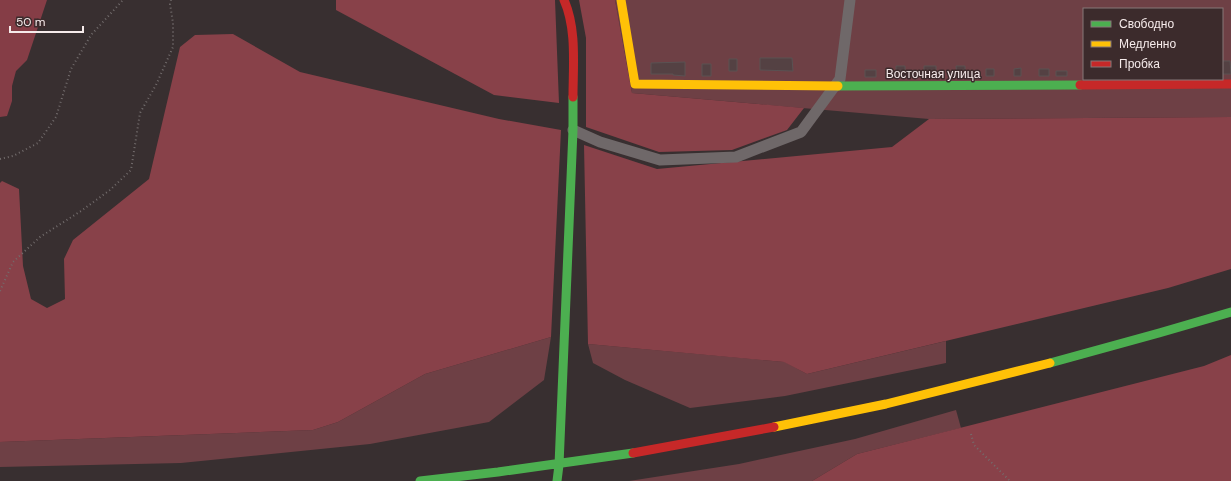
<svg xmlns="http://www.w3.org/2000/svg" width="1231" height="481" font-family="'DM Sans',sans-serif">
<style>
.green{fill:#6e4045;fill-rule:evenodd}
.forest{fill:#884149}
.water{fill:#853d46}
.building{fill:#544143;stroke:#5a5253}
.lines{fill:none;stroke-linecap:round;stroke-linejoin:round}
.path{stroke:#736d6d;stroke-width:2;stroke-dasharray:1 3;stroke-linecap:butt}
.street{stroke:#6f6869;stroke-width:11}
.fast{stroke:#4caf50;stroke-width:9}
.slow{stroke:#ffc107;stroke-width:9}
.jam{stroke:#c62828;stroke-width:9}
.labels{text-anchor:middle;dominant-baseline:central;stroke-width:3;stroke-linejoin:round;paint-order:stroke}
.street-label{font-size:12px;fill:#f6ebeb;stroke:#3c2b2c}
</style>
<rect width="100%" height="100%" fill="#382f30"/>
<path class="green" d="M615 0H1231V117L929 119 632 93ZM1084 9H1222V79H1084Z
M551 337 544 380 489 422 370 444 181 463 0 467V442L313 430 338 422 425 374Z
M946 341V363L785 396 690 408 625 380 593 363 588 344 785 362 807 374Z
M956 410 961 428 857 454 812 481H629L739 464 855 439Z"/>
<path class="forest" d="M336 0H555L559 103 494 95 336 10Z
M579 0H615L632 93 804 108 787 130 732 150 659 152 586 127V38Z
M233 34 300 72 499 119 561 130 551 337 425 374 338 422 313 430 0 442V183L2 181 19 189 23 266 31 299 47 308 65 299 64 259 73 240 149 179 180 47 195 35Z
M1231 117V269L1168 288 807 374 784 362 588 344 584 145 657 169 892 147 929 119Z
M1231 355V481H812L857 454 1204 366Z"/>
<path class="water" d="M0 0H47L27 60 16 71 12 86V101L7 116 0 117Z"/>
<path class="building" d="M760 58H792L793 71 760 70Z
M729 59H737V71H729Z
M1222 61H1230L1231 74H1222Z
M685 62V76L673 75V74H651V63Z
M702 64H711V76H702Z
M896 66H905V77H896Z
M924 66H936V76L924 77Z
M956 66H965V76H957Z
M1021 68V76H1014V69Z
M986 69H994V76H986Z
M1039 69H1049V76H1039Z
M865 70H876V77H865Z
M1056 71H1067V76H1056Z"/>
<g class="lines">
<path class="path" d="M0 159 13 156 38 143 56 117 71 69 91 35 123 0
M0 291 13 262 40 237 81 211 110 190 131 170 140 113 156 85 173 47V23L170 4 171 0
M971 434 974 445 1010 481"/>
<path class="street" d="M573 130 600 142 660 160 736 157 801 132 840 79 850 0"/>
<path class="fast" d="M838 86 1080 85
M1050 363 1159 333 1231 312
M420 481 498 472 633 453
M557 481 559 465 573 130V97"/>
<path class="slow" d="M621 0 635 84 838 86
M774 427 886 404 1050 363"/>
<path class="jam" d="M564 0C577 29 573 66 573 97
M1080 85 1231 84
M633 453 774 427"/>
</g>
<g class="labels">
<g class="street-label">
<text x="933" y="74">Восточная улица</text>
</g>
</g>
<rect x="1083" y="8" width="140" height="72" fill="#3c2b2c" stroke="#867878"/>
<rect x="1091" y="21" width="20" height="6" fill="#4caf50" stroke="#867878"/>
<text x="1119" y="28" font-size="12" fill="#f6ebeb">Свободно</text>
<rect x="1091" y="41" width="20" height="6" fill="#ffc107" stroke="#867878"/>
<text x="1119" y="48" font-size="12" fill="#f6ebeb">Медленно</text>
<rect x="1091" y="61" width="20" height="6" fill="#c62828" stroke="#867878"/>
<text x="1119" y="68" font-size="12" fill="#f6ebeb">Пробка</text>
<path d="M10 26v6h73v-6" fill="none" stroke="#f6ebeb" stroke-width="2"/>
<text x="16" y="26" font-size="12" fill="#f6ebeb" stroke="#3c2b2c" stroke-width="3" paint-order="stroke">50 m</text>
</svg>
